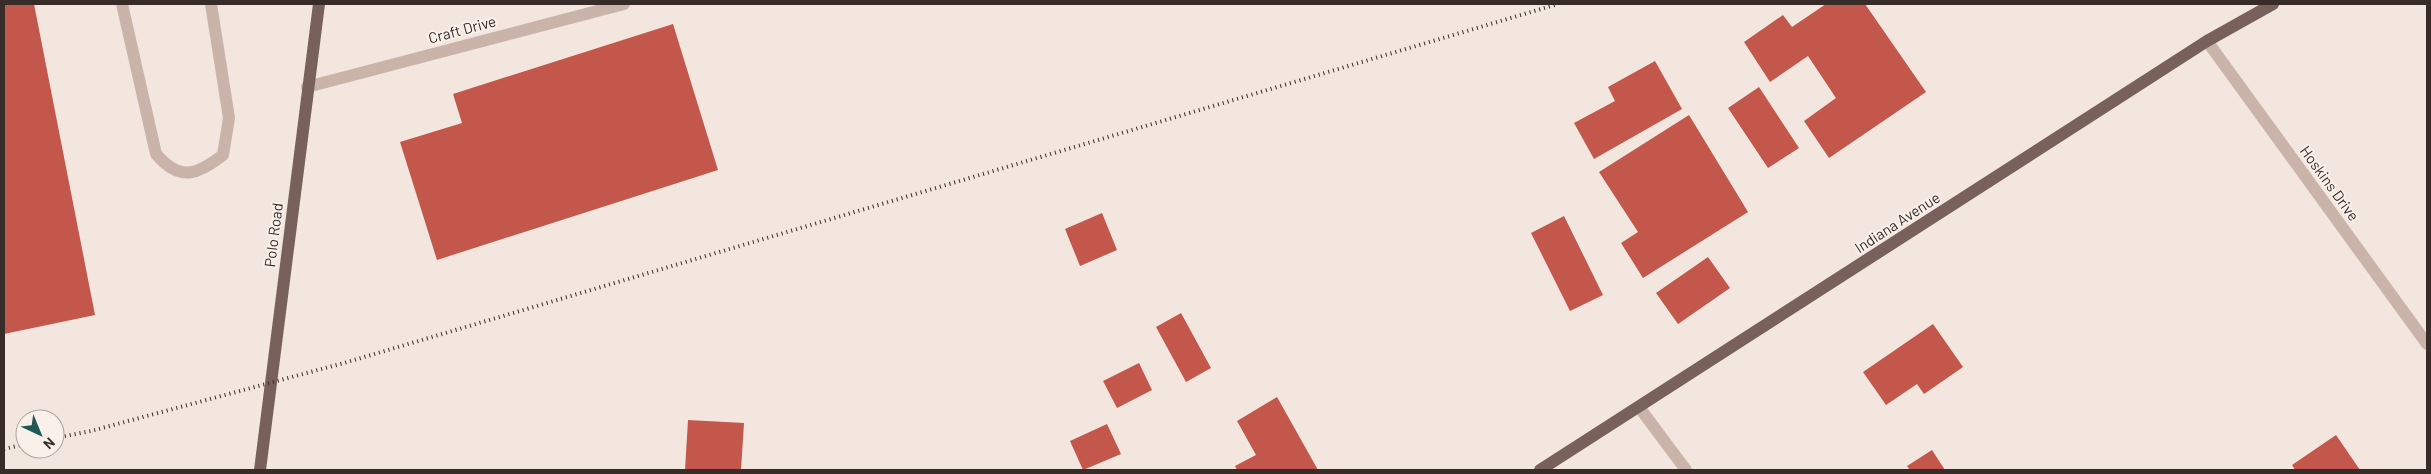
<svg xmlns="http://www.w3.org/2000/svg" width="2431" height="474" font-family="Barlow,sans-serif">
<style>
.building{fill:#c3574b}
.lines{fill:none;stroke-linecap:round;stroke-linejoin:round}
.minor{stroke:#cab4aa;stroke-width:12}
.major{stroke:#79615b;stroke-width:12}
.rail{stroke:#382c29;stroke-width:4;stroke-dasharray:1 4;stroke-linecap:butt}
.labels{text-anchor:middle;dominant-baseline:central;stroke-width:4;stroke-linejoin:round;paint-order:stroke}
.street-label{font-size:15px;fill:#382c29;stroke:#faf0ea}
</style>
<rect width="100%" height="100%" fill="#f2e6de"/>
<path class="building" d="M4 4H34L95 315 4 334Z
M1826 4H1865L1926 92 1829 158 1804 121 1836 98 1808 56 1770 82 1744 42 1783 15 1792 27Z
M673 24 718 170 437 260 400 142 462 123 453 94Z
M1655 61 1682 109 1594 159 1574 123 1615 101 1608 87Z
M1759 87 1799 148 1768 168 1728 108Z
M1689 115 1748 212 1643 278 1621 243 1638 232 1599 172Z
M1102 213 1117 250 1080 266 1065 229Z
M1564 216 1603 295 1570 311 1531 233Z
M1708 257 1730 288 1678 324 1656 293Z
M1181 313 1211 368 1186 382 1156 327Z
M1933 324 1963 367 1924 394 1917 384 1886 405 1863 372Z
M1139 363 1152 390 1117 408 1103 381Z
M1277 397 1318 470H1237L1235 466 1256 455 1237 421Z
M688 420 744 423 741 470H685Z
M1107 424 1121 454 1083 470 1070 441Z
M2336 435 2360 470H2295L2292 465Z
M1932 450 1945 470H1910L1907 466Z"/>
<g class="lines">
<path class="minor" d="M122 4 156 154C180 182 197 175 223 155L229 118 211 4
M2207 41 2427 344
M307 87 624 4
M1639 407 1686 470"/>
<path class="major" d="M260 470 319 4
M1540 470 2207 41 2273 4"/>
<path class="rail" d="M55 438 91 431 344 363 1558 4
M4 449 25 444"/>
</g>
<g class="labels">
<g class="street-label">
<text transform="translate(462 29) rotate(-15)">Craft Drive</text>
<text transform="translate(2330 183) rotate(54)">Hoskins Drive</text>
<text transform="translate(1897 222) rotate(-33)">Indiana Avenue</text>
<text transform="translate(273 235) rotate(-83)">Polo Road</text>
</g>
</g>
<rect width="2431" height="474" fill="none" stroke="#382c29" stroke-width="10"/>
<g transform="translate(40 434) rotate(136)"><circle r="24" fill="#faf0ea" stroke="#aca29d"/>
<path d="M0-4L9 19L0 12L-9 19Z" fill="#1f5954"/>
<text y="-8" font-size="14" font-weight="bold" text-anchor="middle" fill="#382c29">N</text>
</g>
</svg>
